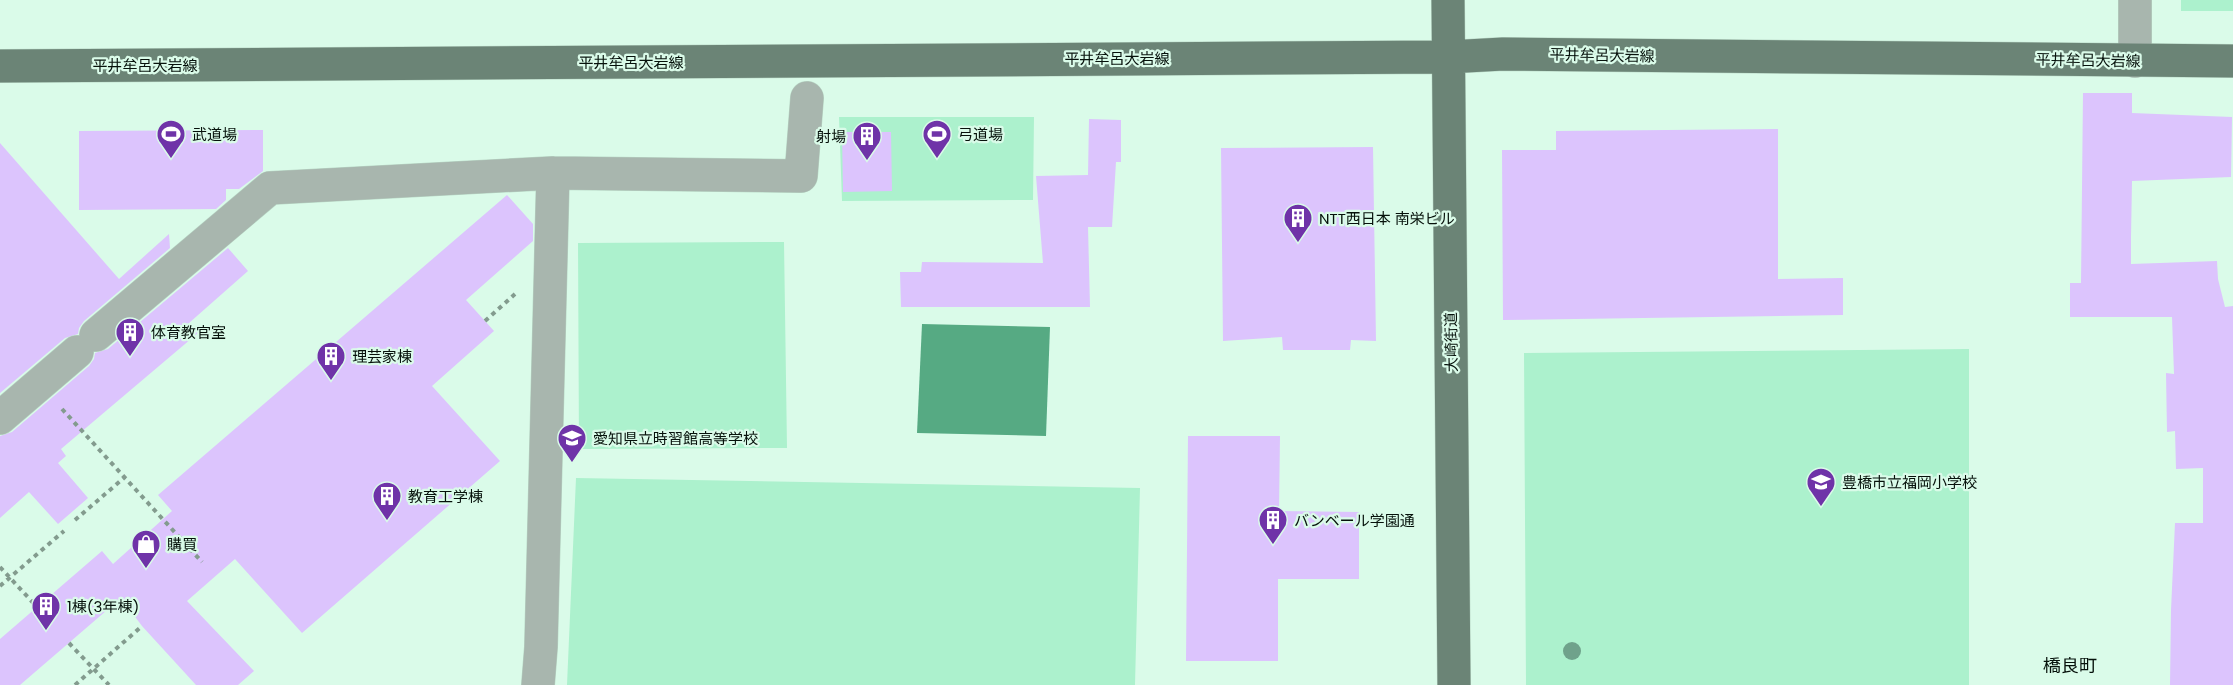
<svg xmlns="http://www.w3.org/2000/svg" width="2233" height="685" font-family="Poppins,'Noto Sans JP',sans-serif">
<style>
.green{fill:#acf1cd}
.water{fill:#56aa83}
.building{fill:#dcc4fd}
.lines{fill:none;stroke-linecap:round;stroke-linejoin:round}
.minor-casing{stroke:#b8d6c5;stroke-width:34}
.major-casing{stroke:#b8d6c5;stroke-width:34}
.path{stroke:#839b8e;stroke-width:4;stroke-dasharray:4.5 4.5;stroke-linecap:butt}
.minor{stroke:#a8b6ae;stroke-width:33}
.major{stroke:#6b8476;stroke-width:33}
.tree{fill:#6fa28b}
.labels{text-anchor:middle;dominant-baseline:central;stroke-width:4.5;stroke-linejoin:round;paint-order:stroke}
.street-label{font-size:15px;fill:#06110b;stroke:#dafbe9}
.poi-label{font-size:15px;fill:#06110b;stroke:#dafbe9;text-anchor:start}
.quarter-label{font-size:18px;fill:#06110b;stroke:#dafbe9}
</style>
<rect width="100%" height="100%" fill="#dafbe9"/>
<path class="green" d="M2181 0H2233V11H2181Z
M839 117H1034L1033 200 842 201Z
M784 242 787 448 579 449 578 243Z
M1969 349V685H1526L1524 353Z
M576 478 1140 488 1135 685H567Z"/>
<path class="water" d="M922 324 1050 327 1046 436 917 433Z"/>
<path class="building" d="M2083 93H2132V113L2232 117 2231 177 2132 181 2131 237V264L2217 261 2218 279 2225 307 2233 306V685H2170L2171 610 2175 523H2203V468L2176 469 2175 431 2167 432 2166 373 2174 374 2172 317H2070V283H2081Z
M1089 119 1121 120V162H1116L1112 227H1088L1090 307H901L900 272H921L922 262 1043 263 1036 176 1088 175Z
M1778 129V279L1843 278V315L1503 320 1502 150H1556V131Z
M263 130V171L239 189H226V200L216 209 79 210V131Z
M842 132H891L892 191 843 192Z
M0 143 119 279 169 234 170 248 84 321 79 328 78 334 65 338 0 393Z
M1373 147 1376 341 1351 340 1350 350H1283L1282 337 1223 341 1221 148Z
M507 195 533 224V241L466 300 494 331 432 386 500 461 302 633 235 559 187 601 254 671 238 685H196L142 626 121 598 20 685H0V639L102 551 113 564 172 511 158 495Z
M228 248 248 271 189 323 198 333 61 449 66 456 58 463 88 498 58 524 29 492 0 518V436L12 432 89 366 94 359 95 353 108 349Z
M1188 436H1280L1279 511 1359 512V579H1278V661H1186Z"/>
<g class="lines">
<g class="minor-casing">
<path id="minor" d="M2135 0V61
M96 335 270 188 553 173 801 176 807 98
M0 418 77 352
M538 685 541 647 553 173"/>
</g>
<g class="major-casing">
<path id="major" d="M1448 0 1454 685
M0 66 1448 57 1503 54 2233 61"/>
</g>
<path class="path" d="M485 321 515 294
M62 409 202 562
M75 520 125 477
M0 567 37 607
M0 586 64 531
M69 643 109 685
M75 685 142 626"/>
<use href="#minor" class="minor"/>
<use href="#major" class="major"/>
</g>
<circle class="tree" cx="1572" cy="651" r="9"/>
<defs>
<g id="stadium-pin" transform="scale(1.5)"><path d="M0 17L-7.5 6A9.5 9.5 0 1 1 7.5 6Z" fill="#6f33a8" stroke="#dafbe9"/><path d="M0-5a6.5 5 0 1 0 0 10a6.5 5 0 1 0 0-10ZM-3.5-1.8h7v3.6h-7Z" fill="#fff"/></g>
<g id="building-pin" transform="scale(1.5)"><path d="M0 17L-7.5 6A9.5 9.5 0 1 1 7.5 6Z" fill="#6f33a8" stroke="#dafbe9"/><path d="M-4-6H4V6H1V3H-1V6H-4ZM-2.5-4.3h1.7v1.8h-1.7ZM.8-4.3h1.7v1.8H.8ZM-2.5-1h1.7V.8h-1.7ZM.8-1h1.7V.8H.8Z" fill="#fff"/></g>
<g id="school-pin" transform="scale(1.5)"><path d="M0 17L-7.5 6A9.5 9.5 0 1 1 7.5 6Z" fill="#6f33a8" stroke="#dafbe9"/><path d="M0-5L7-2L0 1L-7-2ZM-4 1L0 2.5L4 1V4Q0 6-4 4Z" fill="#fff"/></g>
<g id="shop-pin" transform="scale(1.5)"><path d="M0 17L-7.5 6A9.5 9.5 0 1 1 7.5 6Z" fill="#6f33a8" stroke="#dafbe9"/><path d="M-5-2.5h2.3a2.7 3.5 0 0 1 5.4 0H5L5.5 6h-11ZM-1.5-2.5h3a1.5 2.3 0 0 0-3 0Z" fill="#fff"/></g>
</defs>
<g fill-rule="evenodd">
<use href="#stadium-pin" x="171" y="134"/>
<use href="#stadium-pin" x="937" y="134"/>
<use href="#building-pin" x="867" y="136"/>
<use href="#building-pin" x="1298" y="218"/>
<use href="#building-pin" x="130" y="332"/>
<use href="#building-pin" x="331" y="356"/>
<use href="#school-pin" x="572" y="438"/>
<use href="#school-pin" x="1821" y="482"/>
<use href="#building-pin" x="387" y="496"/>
<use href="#building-pin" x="1273" y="520"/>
<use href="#shop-pin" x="146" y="544"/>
<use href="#building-pin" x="46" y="606"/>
</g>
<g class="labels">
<g class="street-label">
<text transform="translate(1602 55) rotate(1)">平井牟呂大岩線</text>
<text x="1117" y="58">平井牟呂大岩線</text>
<text transform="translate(2088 60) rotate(1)">平井牟呂大岩線</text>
<text x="631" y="62">平井牟呂大岩線</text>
<text x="145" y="65">平井牟呂大岩線</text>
<text transform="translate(1451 342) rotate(-91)">大崎街道</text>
</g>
<g class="poi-label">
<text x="192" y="134">武道場</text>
<text x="958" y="134">弓道場</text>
<text x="846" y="136" text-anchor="end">射場</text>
<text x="1319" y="218">NTT西日本 南栄ビル</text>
<text x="151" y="332">体育教官室</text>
<text x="352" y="356">理芸家棟</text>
<text x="593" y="438">愛知県立時習館高等学校</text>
<text x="1842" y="482">豊橋市立福岡小学校</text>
<text x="408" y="496">教育工学棟</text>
<text x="1294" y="520">バンベール学園通</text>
<text x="167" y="544">購買</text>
<text x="67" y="606">1棟(3年棟)</text>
</g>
<g class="quarter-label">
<text x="2070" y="665">橋良町</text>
</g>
</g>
</svg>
